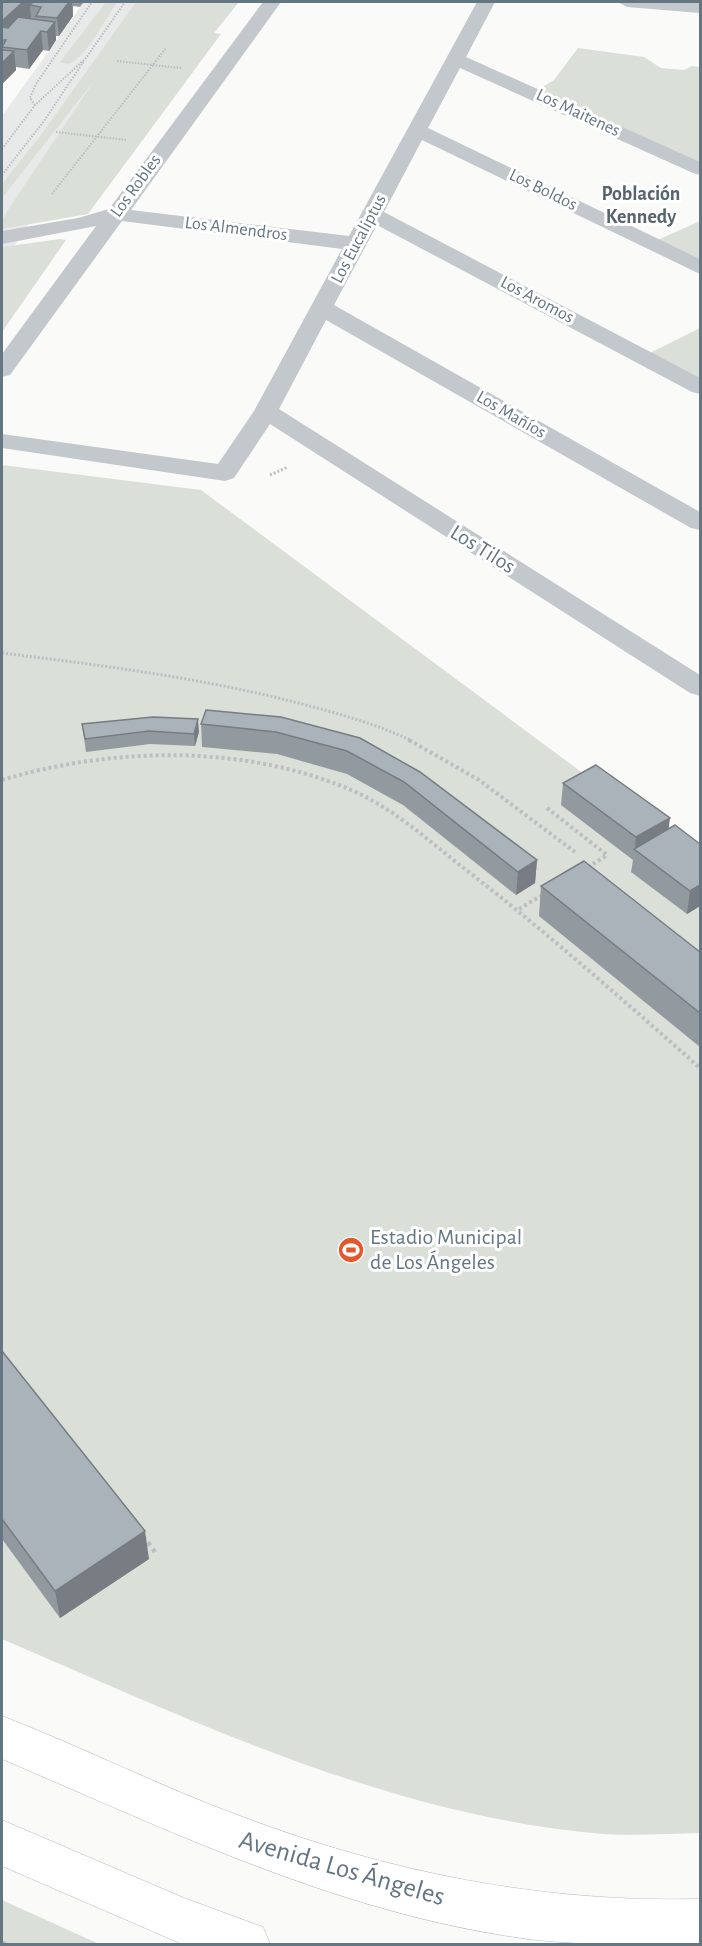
<svg xmlns="http://www.w3.org/2000/svg" width="702" height="1946" font-family="'Alegreya Sans',sans-serif">
<style>
.built{fill:#e8e9e9}
.green{fill:#dadfd7}
.lines{fill:none;stroke-linecap:round;stroke-linejoin:round}
.major-casing{stroke:#b5babe;stroke-width:1}
.path-far3{stroke:#bbbfc2;stroke-width:2;stroke-dasharray:1.5 1.5;stroke-linecap:butt}
.path-far2{stroke:#bbbfc2;stroke-width:3;stroke-dasharray:2 2;stroke-linecap:butt}
.path-far1{stroke:#bbbfc2;stroke-width:4;stroke-dasharray:3 3;stroke-linecap:butt}
.path{stroke:#bbbfc2;stroke-width:4.5;stroke-dasharray:4 4;stroke-linecap:butt}
.minor{fill:#c3c8cc;fill-rule:evenodd}
.major{fill:#fff;fill-rule:evenodd}
.wall{fill:#929a9f}
.shaded-wall{fill:#777d82}
.building{fill:#aab3b9;stroke:#777d82;stroke-width:1.5}
.labels{text-anchor:middle;dominant-baseline:central;stroke-width:6;stroke-linejoin:round;paint-order:stroke}
.far-street-label{font-size:18px;fill:#657683;stroke:#fff}
.far-neighbourhood-label{font-size:20px;font-weight:bold;fill:#57646e;stroke:#fff}
.street-label{font-size:22px;fill:#657683;stroke:#fff}
.poi-label{font-size:22px;fill:#657683;stroke:#fff;text-anchor:start}
.near-street-label{font-size:27px;fill:#657683;stroke:#fff}
</style>
<rect width="100%" height="100%" fill="#fafaf8"/>
<path class="built" d="M84 2H173L2 265V116Z"/>
<path class="green" d="M106 2H117C106 18 90 50 74 61 70 65 65 64 60 62Z
M136 2H239L214 33 221 34 88 214 2 229V221L6 213 94 81 2 198V184L41 135Z
M578 48 644 57 661 68 684 70 692 66 700 67V166L536 91 554 80Z
M700 221V267L651 243Z
M60 239 66 240 2 332V247Z
M700 328V387L642 357Z
M2 465 201 490 700 860V1833C662 1834 620 1837 582 1832 375 1809 191 1720 2 1639Z
M2 1900 99 1944H2Z"/>
<g class="lines">
<g class="major-casing">
<path id="major" d="M2 1716C82 1747 159 1786 240 1816 388 1872 541 1903 700 1899V1944C643 1944 585 1946 528 1939 341 1914 173 1832 2 1759Z
M2 1820 184 1898 263 1927 270 1944H182L2 1866Z"/>
</g>
<path class="path-far3" d="M117 61 181 68
M35 105 30 98 36 84 92 2
M56 132 127 140
M2 149 35 105 86 58 125 2
M2 175 44 121 84 61
M52 194 166 48"/>
<path class="path-far2" d="M270 475 288 467
M2 653C107 666 211 679 313 707 347 716 381 726 412 741"/>
<path class="path-far1" d="M409 740 479 780 575 852
M2 780C112 747 241 744 349 789 391 807 426 838 461 866 544 930 622 999 700 1068
M547 808 607 855 587 868
M519 909 544 894"/>
<path class="path" d="M143 1536 155 1552
M2 1943 6 1944"/>
<path class="minor" d="M263 2H281L131 210 349 236 477 2H495L466 57 700 162V175L693 173 460 68 428 128 700 259V274L422 140 384 212 700 378V394L692 392 377 225 334 305 700 512V530L691 528 326 320 279 409 700 675V696L690 693 270 424 234 478 225 481 2 448V434L218 464 254 411 342 249 122 221 10 375 2 377V354L96 226 2 244V231L78 218 109 209Z
M618 2 700 3V13L627 7Z"/>
<use href="#major" class="major"/>
</g>
<path class="wall" d="M2 2H84L80 7 73 6V16L59 36H56V40L49 51 43 50 29 69 16 67V70L2 84Z
M82 724 199 732 195 746 150 744 86 752Z
M201 724 360 738 537 860 535 883 516 895 403 805 347 774 277 754 202 747Z
M563 783 700 844V906L687 914 631 872 633 860 561 805Z
M541 886 700 952V1047L539 916Z
M2 1351 149 1559 60 1618 2 1539Z"/>
<path class="shaded-wall" d="M27 2H31V6L30 5 31 19 2 40V21L21 4Z
M69 2H72L73 16 59 36 57 18Z
M55 22 56 40 49 51 47 32Z
M41 31 43 50 29 69 27 50Z
M14 51 16 70 2 84V63Z
M2 99 3 114 2 116Z
M198 719 199 732 195 746 194 734Z
M670 818 667 841 635 849 636 837Z
M537 860 535 883 516 895 518 872Z
M700 885V906L687 914 690 891Z
M145 1531 149 1559 60 1618 55 1591Z"/>
<path class="building" d="M2 2H27L21 4 2 21Z
M33 2H69L57 18 36 16 41 7 30 5Z
M18 17 55 22 47 32 41 31 27 50 2 47 6 40H2V27L8 28Z
M2 50 14 51 2 63Z
M206 710 281 717 360 738 420 772 537 860 518 872 404 782 347 751 276 732 201 724Z
M153 717 198 719 194 734 149 731 85 739 82 724Z
M596 765 670 818 636 837 563 783Z
M675 825 700 844V885L690 891 634 849Z
M584 861 700 952V1013L541 886Z
M2 1351 145 1531 55 1591 2 1519Z"/>
<defs>
<g id="stadium-disc" transform="scale(1.35)"><circle r="9.5" fill="#e4572e" stroke="#fff"/><path d="M0-5a6.5 5 0 1 0 0 10a6.5 5 0 1 0 0-10ZM-3.5-1.8h7v3.6h-7Z" fill="#fff"/></g>
</defs>
<g fill-rule="evenodd">
<use href="#stadium-disc" x="351" y="1250"/>
</g>
<g class="labels">
<g class="far-street-label">
<text transform="translate(578 113) rotate(25)">Los Maitenes</text>
<text transform="translate(136 186) rotate(-54)">Los Robles</text>
<text transform="translate(543 190) rotate(26)">Los Boldos</text>
<text transform="translate(236 229) rotate(7)">Los Almendros</text>
<text transform="translate(359 239) rotate(-62)">Los Eucaliptus</text>
<text transform="translate(537 300) rotate(28)">Los Aromos</text>
<text transform="translate(511 415) rotate(30)">Los Mañíos</text>
</g>
<g class="far-neighbourhood-label">
<text x="641" y="194">Población<tspan x="641" dy="23">Kennedy</tspan></text>
</g>
<g class="street-label">
<text transform="translate(483 549) rotate(32)">Los Tilos</text>
</g>
<g class="poi-label">
<text x="370" y="1237">Estadio Municipal<tspan x="370" dy="25">de Los Ángeles</tspan></text>
</g>
<g class="near-street-label">
<text transform="translate(342 1868) rotate(16)">Avenida Los Ángeles</text>
</g>
</g>
<rect width="702" height="1946" fill="none" stroke="#657683" stroke-width="6"/>
</svg>
